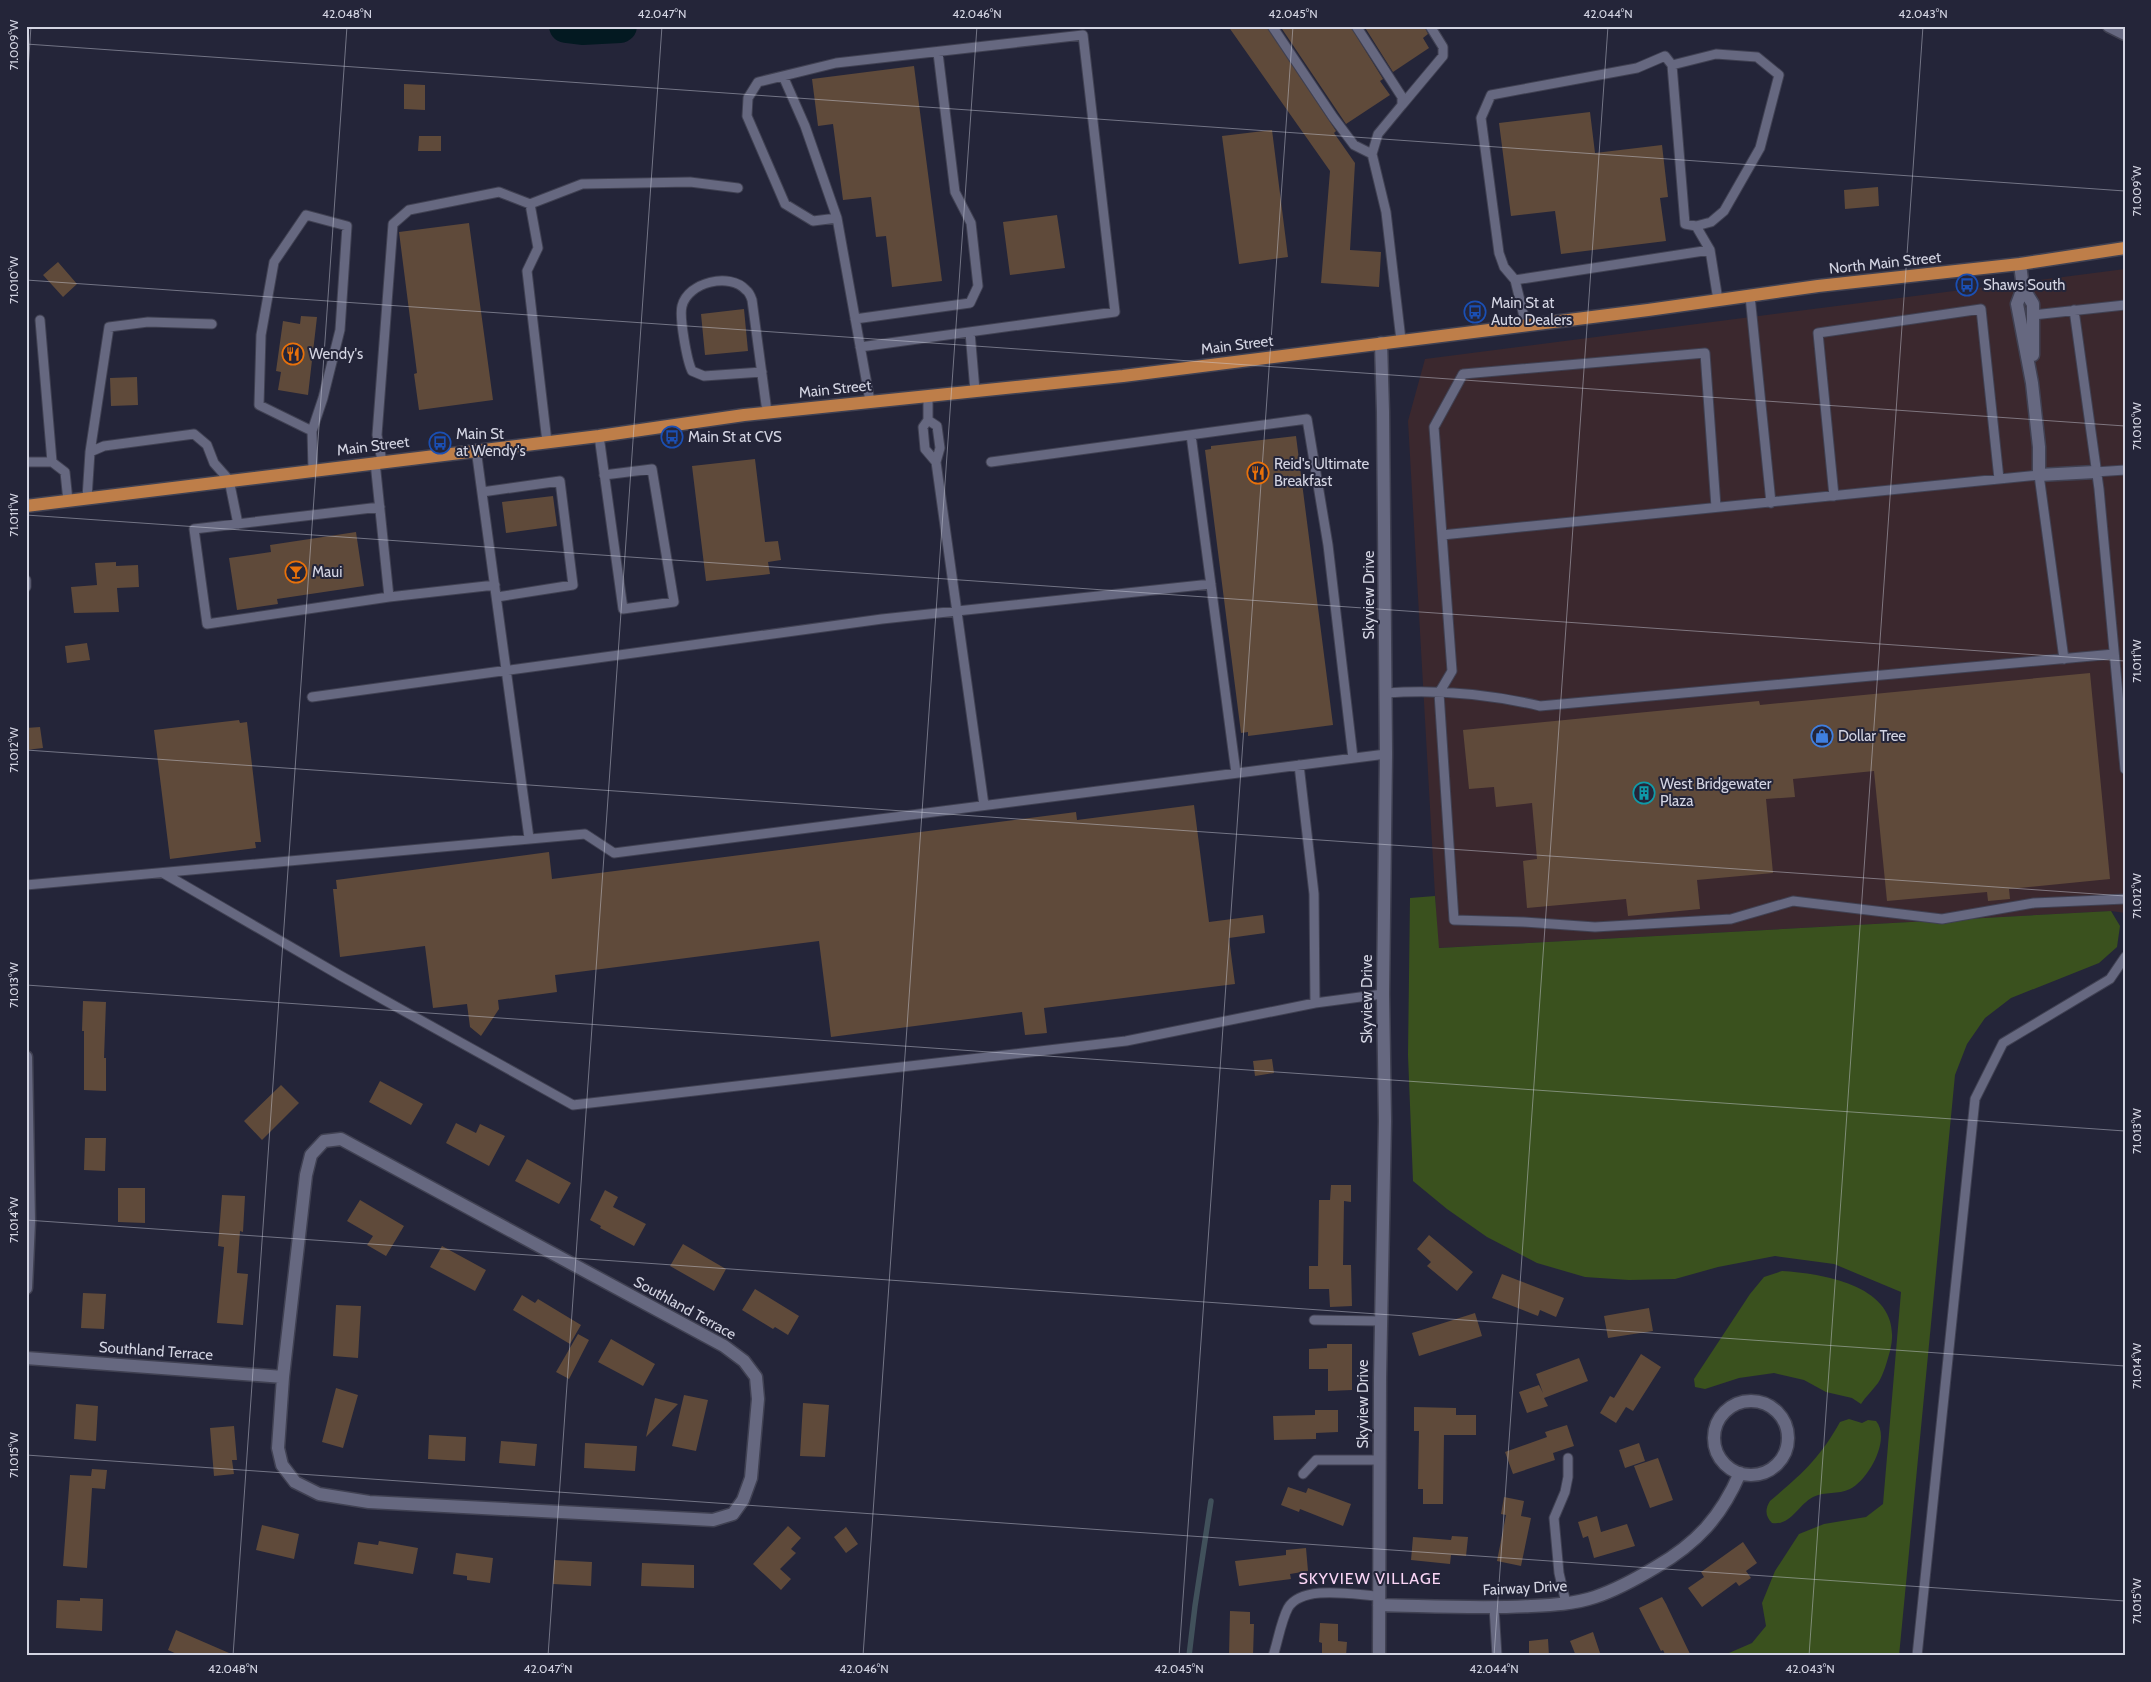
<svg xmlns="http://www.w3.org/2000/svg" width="2151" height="1682" font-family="Cabin,sans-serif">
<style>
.commercial{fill:#3b282e}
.green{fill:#3a511e}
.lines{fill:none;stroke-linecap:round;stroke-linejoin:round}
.stream{stroke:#41515b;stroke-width:5.5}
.river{stroke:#031921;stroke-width:34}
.building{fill:#5f4a3a}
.service-casing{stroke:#404152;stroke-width:11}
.minor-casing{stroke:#404152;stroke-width:15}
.secondary-casing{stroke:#404152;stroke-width:15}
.primary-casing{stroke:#404152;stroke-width:15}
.service{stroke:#666880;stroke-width:9}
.minor{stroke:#666880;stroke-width:12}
.secondary{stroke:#666880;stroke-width:12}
.primary{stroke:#be7e49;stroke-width:12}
.ticks{fill:none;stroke:#d3d4e2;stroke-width:1;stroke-opacity:0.45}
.labels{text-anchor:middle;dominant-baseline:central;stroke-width:4;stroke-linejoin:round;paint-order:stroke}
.street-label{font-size:15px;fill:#d3d4e2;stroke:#242539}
.poi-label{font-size:15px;fill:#d3d4e2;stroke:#242539;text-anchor:start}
.neighbourhood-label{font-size:16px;letter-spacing:1px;fill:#fbd6f7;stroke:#242539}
.neatline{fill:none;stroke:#d3d4e2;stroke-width:2}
.ticks-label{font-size:12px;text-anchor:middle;fill:#d3d4e2}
</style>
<rect width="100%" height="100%" fill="#242539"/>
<path class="commercial" d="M2125 269V913L2111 911 1438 948 1408 421 1425 359Z"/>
<path class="green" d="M1435 896 1439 948 2111 911 2120 926 2117 947 2099 963 2011 998 1985 1018 1967 1044 1955 1075 1899 1656H1722L1752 1643 1766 1626 1762 1603 1775 1571 1799 1534 1824 1524 1866 1517 1883 1504 1901 1292 1834 1264 1775 1256 1718 1267 1675 1279 1629 1280 1585 1277 1537 1263 1487 1237 1447 1209 1413 1181 1408 1055 1410 898Z
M1782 1271C1827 1274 1906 1287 1890 1351 1887 1361 1884 1374 1878 1383 1873 1390 1866 1396 1861 1404L1852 1398 1826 1392 1804 1380 1774 1373 1739 1378 1705 1389 1695 1387 1694 1379 1750 1294 1764 1277Z
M1849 1419 1862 1423 1868 1420 1876 1421C1891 1439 1869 1479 1850 1489 1838 1495 1825 1491 1813 1497 1798 1505 1791 1526 1772 1523 1765 1516 1765 1509 1770 1501 1801 1475 1820 1458 1840 1422Z"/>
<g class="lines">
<path class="stream" d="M1189 1656 1195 1606 1211 1501"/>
<path class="river" d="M566 26 582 28 620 26"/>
</g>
<path class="building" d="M1228 26H1266L1336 131 1334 133 1355 163 1350 250 1381 252 1379 287 1321 283 1330 171Z
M1280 26H1350L1383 79 1380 81 1390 95 1346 124Z
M1364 26H1424L1428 34 1423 38 1429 48 1393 72Z
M914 66 942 281 892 287 886 236 876 237 871 197 843 200 833 124 818 126 812 79Z
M404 84 425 85V110L404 109Z
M1590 112 1595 153 1662 145 1668 197 1660 198 1666 241 1561 254 1555 211 1511 216 1499 123Z
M1272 130 1288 257 1239 264 1222 136Z
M419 136H441V151H418Z
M1878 187 1879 206 1845 209 1844 190Z
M1057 215 1065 268 1010 275 1003 222Z
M469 223 493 400 419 410 414 374 417 373 399 232Z
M58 262 77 284 63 297 43 275Z
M744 309 748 351 705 355 701 314Z
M301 316 317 317 308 395 278 390 281 372 276 371 283 321 300 324Z
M137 377 138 405 111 406 110 378Z
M1296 436 1333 725 1248 736V732L1241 733 1205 450 1211 449V446Z
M755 459 765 542 778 541 781 560 768 562 770 574 706 581 692 466Z
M553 496 557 526 506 533 502 502Z
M356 532 364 586 277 599 278 604 237 610 229 558 271 552 270 545Z
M116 562V566L138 565 139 587 117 588 119 612 74 613 71 587 97 585 95 563Z
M87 643 90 660 67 663 65 646Z
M2090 673 2110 879 2009 889 2010 899 1988 901 1987 892 1887 901 1874 771 1793 779 1795 797 1766 799 1773 873 1697 880 1700 909 1628 916 1626 899 1527 908 1523 861 1537 859 1532 803 1496 807 1494 787 1469 789 1463 730 1759 701 1760 705Z
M239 720 240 723 247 722 261 842H255L256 848 170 859 154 730Z
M40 727 43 748 26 750V728Z
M1194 805 1209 922 1263 915 1265 933 1229 938 1235 984 1044 1008 1047 1033 1025 1035 1022 1012 831 1037 819 941 555 975 557 992 498 1000 499 1009 481 1036 470 1027 467 1004 433 1008 425 946 340 957 333 889H337L336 880 549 852 552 879 1076 812 1077 820Z
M83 1001 106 1002 104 1058H106V1091L84 1090V1031H82Z
M1272 1059 1274 1073 1255 1076 1253 1061Z
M380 1081 423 1104 411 1125 369 1102Z
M281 1085 299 1103 262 1140 244 1121Z
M456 1123 476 1133 480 1124 505 1136 489 1166 446 1143Z
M85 1138H106L105 1171 84 1170Z
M527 1159 571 1183 559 1204 515 1181Z
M1331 1185H1351V1202L1344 1201 1343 1265H1351L1352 1306 1330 1307 1329 1289H1309V1266H1318L1319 1200H1330Z
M118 1188H145V1223L118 1222Z
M605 1190 618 1197 613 1207 646 1224 634 1246 600 1228 601 1226 590 1220Z
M222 1195 245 1196 243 1232 240 1231 237 1273 248 1274 243 1325 217 1323 224 1247 218 1246Z
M360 1200 404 1226 386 1256 367 1245 373 1236 347 1221Z
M1429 1235 1473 1272 1457 1291 1427 1266 1431 1262 1417 1249Z
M683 1244 726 1269 714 1291 670 1266Z
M442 1246 486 1270 475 1291 430 1267Z
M1502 1274 1564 1298 1556 1317 1540 1310 1538 1316 1492 1298Z
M755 1289 799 1316 788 1335 775 1327 773 1329 742 1310Z
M83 1293 106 1294 104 1329 81 1328Z
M522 1295 535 1303 538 1299 581 1325 570 1344 513 1310Z
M336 1305 361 1306 358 1358 333 1356Z
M1649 1308 1653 1331 1608 1338 1604 1316Z
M1475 1313 1482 1336 1419 1356 1412 1333Z
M578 1334 589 1340 569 1379 556 1372Z
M611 1339 655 1364 643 1386 598 1362Z
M1327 1344H1352V1390L1328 1391V1369H1309V1349L1327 1348Z
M1641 1354 1661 1367 1633 1411 1626 1407 1616 1423 1600 1413 1610 1396 1614 1398Z
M1579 1358 1588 1381 1544 1398 1548 1406 1527 1413 1519 1392 1539 1385 1543 1393 1536 1374Z
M336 1388 358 1395 343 1448 322 1442Z
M684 1395 708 1400 696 1451 672 1446Z
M655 1398 678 1404 646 1437Z
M803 1403 829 1405 825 1457 800 1456Z
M76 1404 98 1406 96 1441 74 1439Z
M1414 1407 1456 1408V1415H1476V1435H1444L1443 1504H1423V1489H1418L1419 1431H1414Z
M1315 1410H1338V1432L1316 1433V1439L1274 1440 1273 1416 1315 1415Z
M1567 1425 1574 1446 1553 1453 1555 1460 1513 1474 1505 1452 1547 1437 1545 1432Z
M234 1426 237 1460H232L234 1474 214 1476 210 1428Z
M429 1435 466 1437 465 1461 428 1459Z
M501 1441 537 1444 535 1466 499 1463Z
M585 1443 637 1446 635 1471 584 1468Z
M1639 1443 1645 1461 1625 1468 1619 1450Z
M1658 1458 1673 1500 1650 1508 1634 1466Z
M92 1469 107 1470 105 1489 92 1488 87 1568 63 1566 70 1475 91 1476Z
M1288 1487 1306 1493 1308 1488 1351 1504 1343 1526 1300 1509 1299 1512 1281 1505Z
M1504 1497 1524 1501 1521 1516 1531 1518 1521 1566 1497 1561 1506 1515 1501 1514Z
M1597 1516 1601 1532 1627 1524 1635 1546 1594 1558 1588 1536 1583 1538 1578 1522Z
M262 1525 299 1534 294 1559 256 1550Z
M788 1526 801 1538 791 1549 796 1553 780 1569 791 1579 781 1590 753 1564Z
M846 1527 858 1544 846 1553 834 1537Z
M1452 1536 1468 1537 1466 1556 1451 1555 1450 1564 1411 1560 1413 1537 1451 1540Z
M379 1541 418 1548 413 1574 354 1564 358 1542 378 1545Z
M1743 1542 1757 1563 1746 1571 1751 1578 1739 1586 1736 1582 1702 1607 1688 1588 1704 1577 1701 1572Z
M1306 1548 1308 1571 1290 1574 1291 1579 1239 1586 1235 1561 1286 1555V1550Z
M456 1553 493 1558 490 1583 467 1580V1576L453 1574Z
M554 1560 592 1562 591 1586 553 1584Z
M642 1563 694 1565V1588L641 1586Z
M1662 1597 1666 1604 1691 1656H1666L1663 1650 1661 1651 1639 1608Z
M80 1598 103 1599 102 1631 56 1628 57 1600 80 1601Z
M1230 1611 1250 1612V1624H1254L1253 1656H1229Z
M1320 1623 1338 1624V1641L1347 1642 1346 1656H1322V1643L1319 1642Z
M176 1630 236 1656H181L168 1650Z
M1593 1632 1601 1656H1576L1570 1641Z
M1548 1639 1549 1656H1529V1641Z"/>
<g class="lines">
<g class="service-casing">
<path id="service" d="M1272 26 1333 117 1354 145 1372 154
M1356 26 1402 97V105L1378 134 1372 154 1386 212 1401 340
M1672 65 1716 54 1757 57 1779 75 1760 148 1724 211 1711 222 1696 226
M783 76 805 126 837 218 870 401
M1402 105 1443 56V47L1430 26
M530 204 582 184 690 182 738 188
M837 218 813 221 785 204 747 116 748 98 758 82 836 63 1083 35 1115 312 860 347
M1515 280 1710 250
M1750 296 1771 503
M2074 310 2099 489 2125 769
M2033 315 2125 305
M855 319 970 303 978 286 971 223 955 192 938 53
M40 320 52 462
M1526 325 1515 280 1504 267 1499 253 1481 118 1491 95 1637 68 1665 56 1672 65 1685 224 1696 226 1710 250 1718 300
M970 332 975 391
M762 372 704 376 692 371C687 361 679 317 682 306 688 282 730 272 746 290 749 292 751 297 752 300L767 412
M928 396V420L923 427 925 449 936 462
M928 420 937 426 940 448 936 462 984 805
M312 431 259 405 261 335 274 262 306 215 347 226 340 330 323 398 312 431 313 470
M1191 435 1236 773
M599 436 623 609 674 602 652 469 604 475
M476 449 529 838
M90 452 109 327 148 322 212 324
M382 461 377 435 393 224 409 210 499 192 530 204 538 248 527 271 547 442
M26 462H52L65 472 68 501
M375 462 389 597 495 585
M991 462 1307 419 1328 545 1353 758
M2095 472 2125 470
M482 492 560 481 573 585 497 597
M1834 496 1818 333 1981 309 1999 479
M87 498 90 452 104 446 194 434 207 445 214 463 229 480 238 524
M380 507 194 529 207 624 389 597
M1716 507 1705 353 1463 374 1434 427 1452 671 1439 693 1454 920 1524 922 1595 927 1731 919 1793 901 1942 919 2034 903 2125 899
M1442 535 2039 475 2064 659
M26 580V587
M1386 693C1438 689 1489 694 1540 706L2114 654
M312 697 882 619 1211 584
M1299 765 1314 894 1315 1003
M163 873 341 976 573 1105 1126 1041 1315 1003 1383 994
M26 885 585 834 614 853 1386 754
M1314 1320 1381 1321
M1303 1474 1316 1460H1379
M1566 1603 1559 1573 1554 1518 1565 1492 1568 1477V1458
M1494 1607 1497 1656
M1273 1656C1278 1641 1281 1621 1288 1608 1302 1584 1355 1595 1379 1596
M1917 1656 1975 1099 2003 1043 2110 979 2125 957"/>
</g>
<g class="minor-casing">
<path id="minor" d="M2109 26 2125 34
M2020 264 2023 288 2033 304V355
M2023 288 2017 304 2032 383 2039 447V475L2095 472
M341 1139 724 1346 744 1361 756 1377 758 1399 751 1478 743 1500 733 1514 713 1520 369 1502 319 1494 295 1482 282 1465 278 1448 283 1377 306 1175 311 1155 324 1141Z
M26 1358 283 1377
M1714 1438a37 37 0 1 1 74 0a37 37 0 1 1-74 0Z
M1379 1605C1430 1606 1480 1609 1531 1606 1552 1605 1574 1604 1595 1597 1616 1590 1636 1579 1656 1567 1697 1543 1721 1517 1740 1473
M1379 1656 1380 1378 1385 1121 1383 994 1386 754 1383 412 1381 343"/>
</g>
<g class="secondary-casing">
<path id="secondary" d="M26 1057 29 1222 26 1288"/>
</g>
<g class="primary-casing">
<path id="primary" d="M26 506 599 436 744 415 1123 376 1648 310 1818 286 2020 264 2125 248"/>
</g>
<use href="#service" class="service"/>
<use href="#minor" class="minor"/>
<use href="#secondary" class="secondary"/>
<use href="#primary" class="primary"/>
</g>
<path class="ticks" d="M26 44 2125 191M26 100 31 26M26 280 2125 426M26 515 2125 661M26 750 2125 896M26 985 2125 1131M26 1220 2125 1366M26 1455 2125 1601M233 1656 347 26M548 1656 662 26M863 1656 977 26M1179 1656 1293 26M1494 1656 1608 26M1809 1656 1923 26"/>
<defs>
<g id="bus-ring" transform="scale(1.125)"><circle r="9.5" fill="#242539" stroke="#1a4fb4" stroke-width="1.5"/><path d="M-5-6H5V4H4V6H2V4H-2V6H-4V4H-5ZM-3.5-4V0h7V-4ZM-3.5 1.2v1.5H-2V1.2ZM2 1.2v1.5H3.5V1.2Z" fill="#1a4fb4"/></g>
<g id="restaurant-ring" transform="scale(1.125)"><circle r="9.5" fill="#242539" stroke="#e8710a" stroke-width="1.5"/><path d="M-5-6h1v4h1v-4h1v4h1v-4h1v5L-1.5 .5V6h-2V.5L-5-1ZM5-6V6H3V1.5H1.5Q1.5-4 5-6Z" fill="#e8710a"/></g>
<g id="bar-ring" transform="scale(1.125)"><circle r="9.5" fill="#242539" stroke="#e8710a" stroke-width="1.5"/><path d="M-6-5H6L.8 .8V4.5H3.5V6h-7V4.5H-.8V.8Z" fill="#e8710a"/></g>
<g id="shop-ring" transform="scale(1.125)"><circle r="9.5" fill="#242539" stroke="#3f7fe0" stroke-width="1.5"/><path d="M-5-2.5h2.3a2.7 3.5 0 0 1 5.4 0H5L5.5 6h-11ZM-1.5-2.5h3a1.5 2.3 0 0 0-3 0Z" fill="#3f7fe0"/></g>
<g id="building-ring" transform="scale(1.125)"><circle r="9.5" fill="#242539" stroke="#0f9aa8" stroke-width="1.5"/><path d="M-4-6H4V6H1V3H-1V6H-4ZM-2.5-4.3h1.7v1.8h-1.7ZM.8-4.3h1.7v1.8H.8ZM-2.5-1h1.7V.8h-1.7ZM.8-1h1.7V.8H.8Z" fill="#0f9aa8"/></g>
</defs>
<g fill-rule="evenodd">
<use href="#bus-ring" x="1967" y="285"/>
<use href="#bus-ring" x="1475" y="312"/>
<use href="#restaurant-ring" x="293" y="354"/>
<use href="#bus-ring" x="672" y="437"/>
<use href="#bus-ring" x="440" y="443"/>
<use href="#restaurant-ring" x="1258" y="473"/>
<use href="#bar-ring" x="296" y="572"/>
<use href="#shop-ring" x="1822" y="736"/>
<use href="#building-ring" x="1644" y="793"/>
</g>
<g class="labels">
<g class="street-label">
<text transform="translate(1885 263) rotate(-6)">North Main Street</text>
<text transform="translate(1237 345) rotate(-7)">Main Street</text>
<text transform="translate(835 389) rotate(-6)">Main Street</text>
<text transform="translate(373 446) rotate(-7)">Main Street</text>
<text transform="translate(1369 595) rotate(-90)">Skyview Drive</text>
<text transform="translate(1367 999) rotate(-90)">Skyview Drive</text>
<text transform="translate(685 1308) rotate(29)">Southland Terrace</text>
<text transform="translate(156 1351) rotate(4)">Southland Terrace</text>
<text transform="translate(1363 1404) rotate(-90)">Skyview Drive</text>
<text transform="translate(1525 1588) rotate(-3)">Fairway Drive</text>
</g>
<g class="poi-label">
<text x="1983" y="285">Shaws South</text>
<text x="1491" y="303">Main St at<tspan x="1491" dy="17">Auto Dealers</tspan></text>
<text x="309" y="354">Wendy's</text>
<text x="456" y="434">Main St<tspan x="456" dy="17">at Wendy's</tspan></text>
<text x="688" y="437">Main St at CVS</text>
<text x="1274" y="464">Reid's Ultimate<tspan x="1274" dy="17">Breakfast</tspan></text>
<text x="312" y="572">Maui</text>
<text x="1838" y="736">Dollar Tree</text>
<text x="1660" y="784">West Bridgewater<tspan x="1660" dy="17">Plaza</tspan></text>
</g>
<g class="neighbourhood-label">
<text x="1370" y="1578">SKYVIEW VILLAGE</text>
</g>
</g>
<rect width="2151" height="1682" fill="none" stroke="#242539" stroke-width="55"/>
<rect x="28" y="28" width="2096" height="1626" class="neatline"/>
<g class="ticks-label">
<text x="347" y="18">42.048°N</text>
<text x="662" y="18">42.047°N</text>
<text x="977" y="18">42.046°N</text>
<text x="1293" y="18">42.045°N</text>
<text x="1608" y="18">42.044°N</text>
<text x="1923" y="18">42.043°N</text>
<text transform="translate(14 45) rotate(-90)" y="4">71.009°W</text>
<text transform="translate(2137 191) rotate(-90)" y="4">71.009°W</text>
<text transform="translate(14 280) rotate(-90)" y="4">71.010°W</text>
<text transform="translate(2137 426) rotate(-90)" y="4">71.010°W</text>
<text transform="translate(14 515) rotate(-90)" y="4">71.011°W</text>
<text transform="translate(2137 661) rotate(-90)" y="4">71.011°W</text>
<text transform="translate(14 750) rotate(-90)" y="4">71.012°W</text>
<text transform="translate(2137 896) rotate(-90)" y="4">71.012°W</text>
<text transform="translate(14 985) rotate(-90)" y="4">71.013°W</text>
<text transform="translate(2137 1131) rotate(-90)" y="4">71.013°W</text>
<text transform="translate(14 1220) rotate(-90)" y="4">71.014°W</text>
<text transform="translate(2137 1366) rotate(-90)" y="4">71.014°W</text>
<text transform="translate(14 1455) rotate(-90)" y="4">71.015°W</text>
<text transform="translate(2137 1601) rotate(-90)" y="4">71.015°W</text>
<text x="233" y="1673">42.048°N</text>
<text x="548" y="1673">42.047°N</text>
<text x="864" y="1673">42.046°N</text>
<text x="1179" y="1673">42.045°N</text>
<text x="1494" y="1673">42.044°N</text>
<text x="1810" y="1673">42.043°N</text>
</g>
</svg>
